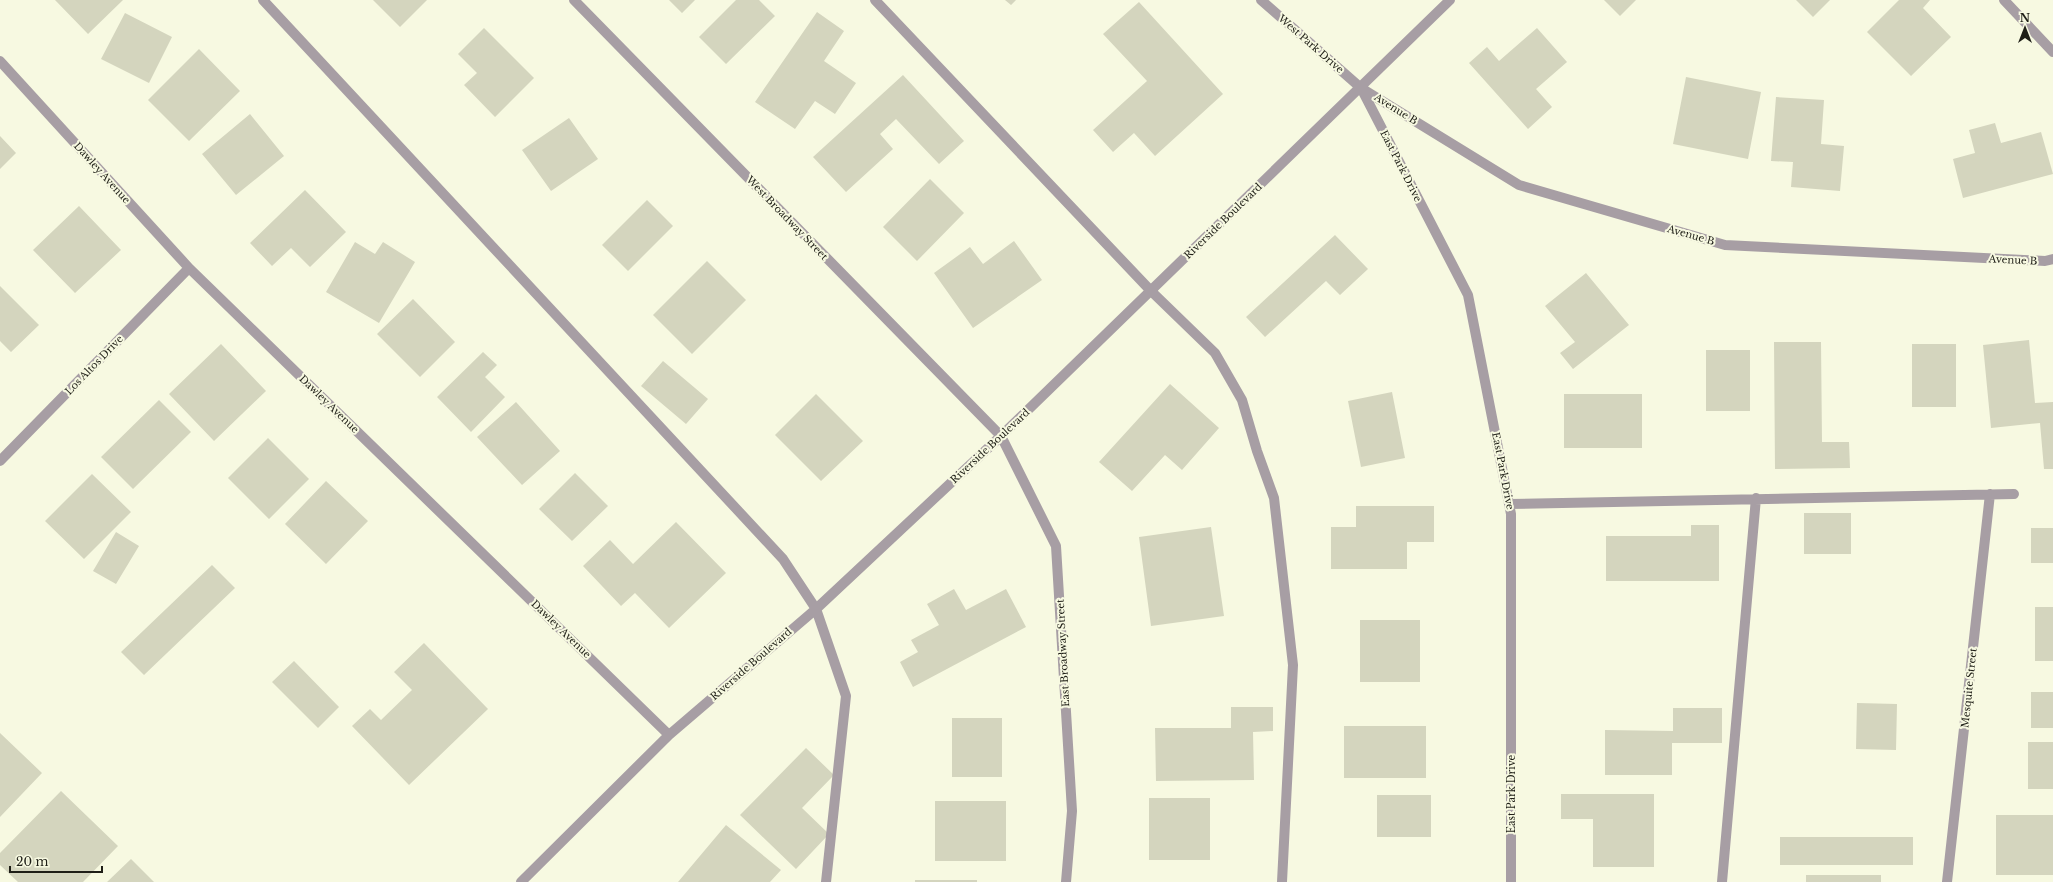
<svg xmlns="http://www.w3.org/2000/svg" width="2053" height="882" font-family="'Libre Baskerville',serif">
<style>
.building{fill:#d4d5be}
.lines{fill:none;stroke-linecap:round;stroke-linejoin:round}
.minor{stroke:#a79ea4;stroke-width:10}
.labels{text-anchor:middle;dominant-baseline:central;stroke-width:4;stroke-linejoin:round;paint-order:stroke}
.street-label{font-size:10px;fill:#1f1f17;stroke:#f7f9e1}
</style>
<rect width="100%" height="100%" fill="#f7f9e1"/>
<path class="building" d="M55 0H123L88 34Z
M373 0H427L400 27Z
M669 0H695L682 13Z
M736 0H759L775 16 726 64 699 37Z
M1005 0H1016L1011 5Z
M1604 0H1636L1620 16Z
M1796 0H1830L1813 17Z
M1899 0H1930L1923 8 1951 37 1911 76 1867 32Z
M1139 2 1223 94 1155 156 1134 133 1113 152 1093 130 1147 81 1103 34Z
M817 12 844 31 824 61 856 83 835 114 815 101 795 129 755 102Z
M125 13 172 37 149 83 101 59Z
M484 28 534 78 495 117 464 85 477 73 458 54Z
M1537 28 1567 62 1536 89 1552 107 1528 129 1469 63 1487 47 1499 61Z
M199 49 240 91 189 141 148 100Z
M903 75 964 141 939 164 896 119 880 134 893 149 846 192 813 157Z
M1686 77 1761 92 1748 159 1673 144Z
M1776 97 1824 100 1821 144 1844 146 1840 191 1791 187 1793 162 1771 161Z
M250 114 284 156 236 195 202 154Z
M569 118 598 159 551 191 522 150Z
M1995 123 2001 143 2041 132 2053 174 1963 198 1953 159 1975 153 1969 130Z
M0 136 16 153 0 169Z
M930 179 964 213 917 261 883 227Z
M305 190 346 232 310 267 291 248 272 266 250 243Z
M647 200 673 226 628 271 602 245Z
M79 206 121 250 75 293 33 250Z
M1335 235 1368 269 1340 295 1326 281 1265 337 1246 317Z
M1014 241 1042 280 973 328 934 273 970 247 983 264Z
M355 242 375 254 383 242 415 262 379 323 326 292Z
M707 261 746 300 692 354 653 315Z
M1586 273 1629 325 1573 369 1560 353 1575 342 1545 306Z
M0 286 39 325 11 352 0 341Z
M413 299 455 342 420 377 377 334Z
M2029 340 2035 403 2053 402V469H2044L2040 423 1991 428 1983 345Z
M1774 342H1821L1822 442H1849L1850 468 1775 469Z
M221 344 266 391 214 441 169 394Z
M1912 344H1956V407H1912Z
M1706 350H1750V411H1706Z
M483 352 497 365 485 377 505 397 471 432 437 397Z
M663 361 708 399 686 424 641 386Z
M1170 384 1219 428 1182 470 1165 455 1132 491 1099 462Z
M1392 392 1405 458 1361 467 1348 401Z
M816 394 863 441 821 481 775 435Z
M1564 394H1642V448H1564Z
M159 400 191 432 133 489 101 457Z
M516 402 560 451 522 485 477 437Z
M268 438 309 479 269 519 228 478Z
M575 473 608 506 572 541 539 509Z
M92 474 131 512 84 559 45 521Z
M326 481 368 521 326 564 285 524Z
M1356 506H1434V542H1407V569H1331V527H1356Z
M1804 513H1851V554H1804Z
M676 522 726 573 669 628 635 593 621 606 583 566 610 540 633 564Z
M1691 525H1719V581H1606V536H1691Z
M1211 527 1224 616 1151 626 1139 537Z
M2031 528H2053V563H2031Z
M116 532 139 546 116 584 93 571Z
M212 565 235 588 144 675 121 652Z
M954 589 966 610 1006 589 1026 627 913 687 900 662 918 652 911 640 939 625 927 604Z
M2035 607H2053V661H2035Z
M1360 620H1420V682H1360Z
M424 643 488 709 409 785 352 726 370 709 381 720 412 690 394 672Z
M294 661 339 707 318 728 272 682Z
M2031 692H2053V728H2031Z
M1857 703 1897 704 1896 750 1856 749Z
M1231 707H1273V731L1253 732 1254 780 1156 781 1155 728H1231Z
M1673 708H1722V743H1672V775H1605V730L1673 731Z
M952 718H1002V777H952Z
M1344 726H1426V778H1344Z
M0 733 42 773 0 817Z
M2028 742H2053V789H2028Z
M806 748 834 775 802 808 829 834 796 869 740 815Z
M61 791 118 846 83 882H18L0 865V853Z
M1561 794H1654V867H1593V819H1561Z
M1377 795H1431V837H1377Z
M1149 798H1210V860H1149Z
M935 801H1006V861H935Z
M1996 815H2053V875H1996Z
M726 825 781 870 770 882H678Z
M1780 837H1913V865H1780Z
M131 859 154 882H107Z
M1806 875H1881V882H1806Z
M915 880H977V882H915Z"/>
<g class="lines">
<path class="minor" d="M263 0 783 559 816 609 846 696 826 882
M574 0 1001 436 1056 546 1072 811 1066 882
M875 0 1151 291 1215 353 1242 400 1257 451 1274 498 1293 665 1282 882
M1261 0 1361 88 1519 185 1725 245 2045 261 2053 259
M2004 0 2053 52
M0 61 189 268 669 735
M1361 88 1468 295 1511 514V882
M0 461 189 268
M1509 504 2014 494
M521 882 669 735 816 609 1001 436 1450 0
M1722 882 1756 498
M1947 882 1990 494"/>
</g>
<g class="labels">
<g class="street-label">
<text transform="translate(1311 44) rotate(41)">West Park Drive</text>
<text transform="translate(1396 109) rotate(32)">Avenue B</text>
<text transform="translate(1401 166) rotate(63)">East Park Drive</text>
<text transform="translate(102 173) rotate(48)">Dawley Avenue</text>
<text transform="translate(787 218) rotate(46)">West Broadway Street</text>
<text transform="translate(1223 221) rotate(-44)">Riverside Boulevard</text>
<text transform="translate(1691 235) rotate(16)">Avenue B</text>
<text transform="translate(2013 260) rotate(3)">Avenue B</text>
<text transform="translate(94 365) rotate(-46)">Los Altos Drive</text>
<text transform="translate(329 404) rotate(44)">Dawley Avenue</text>
<text transform="translate(990 446) rotate(-43)">Riverside Boulevard</text>
<text transform="translate(1503 471) rotate(79)">East Park Drive</text>
<text transform="translate(561 629) rotate(44)">Dawley Avenue</text>
<text transform="translate(1063 653) rotate(-93)">East Broadway Street</text>
<text transform="translate(751 664) rotate(-41)">Riverside Boulevard</text>
<text transform="translate(1969 688) rotate(-84)">Mesquite Street</text>
<text transform="translate(1511 794) rotate(-90)">East Park Drive</text>
</g>
</g>
<g transform="translate(2025 28)" stroke="#f7f9e1" stroke-width="3" paint-order="stroke">
<path d="M0-3L7 15L0 10L-7 15Z" fill="#1f1f17"/>
<text y="-6" font-size="11" font-weight="bold" text-anchor="middle" fill="#1f1f17">N</text>
</g>
<path d="M10 866v6h92v-6" fill="none" stroke="#1f1f17" stroke-width="2"/>
<text x="16" y="866" font-size="12" fill="#1f1f17" stroke="#f7f9e1" stroke-width="3" paint-order="stroke">20 m</text>
</svg>
